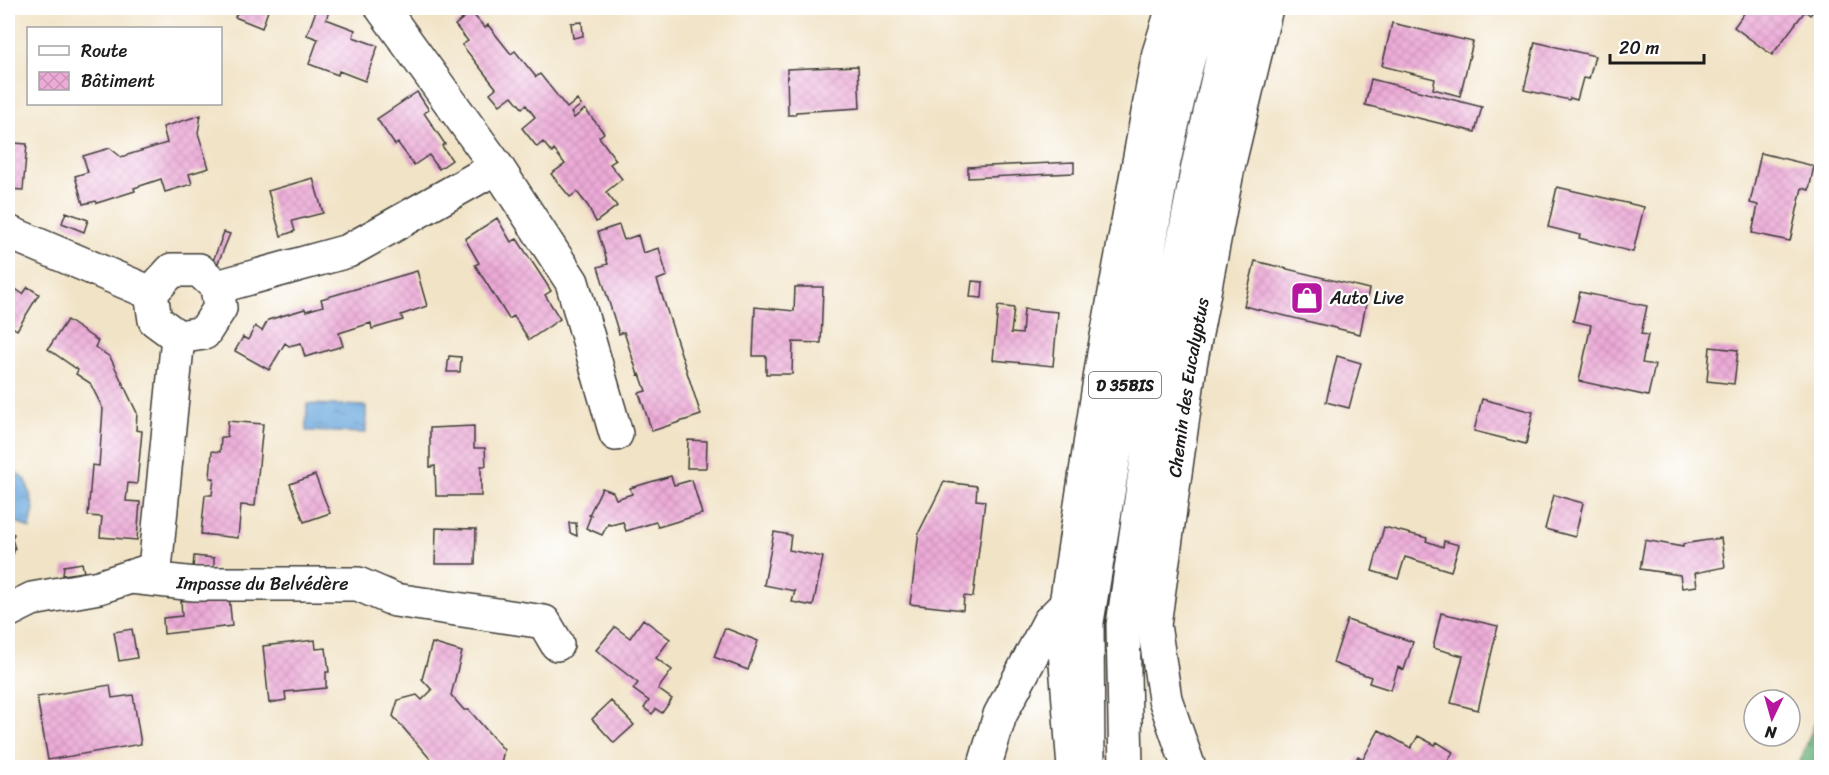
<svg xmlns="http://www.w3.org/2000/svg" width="1829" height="775" font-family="Sriracha,sans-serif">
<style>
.forest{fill:url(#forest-firs);stroke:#41664a;stroke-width:1.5}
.water{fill:url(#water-ripples);stroke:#44627c;stroke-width:1.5}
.building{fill:url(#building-cross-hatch)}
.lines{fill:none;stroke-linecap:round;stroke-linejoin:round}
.minor-casing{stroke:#3c3a36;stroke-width:36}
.major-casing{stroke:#3c3a36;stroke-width:36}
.minor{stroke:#fff;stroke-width:33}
.major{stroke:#fff;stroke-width:33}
.labels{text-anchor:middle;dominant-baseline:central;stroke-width:4.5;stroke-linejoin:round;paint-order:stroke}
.shield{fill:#fff;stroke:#606060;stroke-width:1.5}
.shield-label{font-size:16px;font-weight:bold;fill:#1c1c1c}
.poi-label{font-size:18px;fill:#1c1c1c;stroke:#fff;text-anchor:start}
.street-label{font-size:18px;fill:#1c1c1c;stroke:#fff}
</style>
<defs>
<pattern id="forest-firs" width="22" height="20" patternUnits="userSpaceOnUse" patternTransform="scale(1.5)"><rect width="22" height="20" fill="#66b078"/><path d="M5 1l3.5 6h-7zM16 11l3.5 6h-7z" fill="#538e62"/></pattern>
<pattern id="water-ripples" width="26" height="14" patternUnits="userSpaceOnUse" patternTransform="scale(1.5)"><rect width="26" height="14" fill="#6ca8dd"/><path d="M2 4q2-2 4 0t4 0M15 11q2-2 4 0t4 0" fill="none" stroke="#5888b2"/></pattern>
<pattern id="building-cross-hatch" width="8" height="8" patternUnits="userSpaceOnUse" patternTransform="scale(1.5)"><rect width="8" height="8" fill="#ecaad7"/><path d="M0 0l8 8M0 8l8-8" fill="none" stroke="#ca92b8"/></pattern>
</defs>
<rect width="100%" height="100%" fill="#fff"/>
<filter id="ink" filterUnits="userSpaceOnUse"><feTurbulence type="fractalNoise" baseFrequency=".0167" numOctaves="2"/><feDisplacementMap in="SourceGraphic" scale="12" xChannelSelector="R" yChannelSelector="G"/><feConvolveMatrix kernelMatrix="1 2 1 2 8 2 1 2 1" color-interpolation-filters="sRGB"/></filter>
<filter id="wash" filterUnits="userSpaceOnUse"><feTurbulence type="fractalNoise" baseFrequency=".008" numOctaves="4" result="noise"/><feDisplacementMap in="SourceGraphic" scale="24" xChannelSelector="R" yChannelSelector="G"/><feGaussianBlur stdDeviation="1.35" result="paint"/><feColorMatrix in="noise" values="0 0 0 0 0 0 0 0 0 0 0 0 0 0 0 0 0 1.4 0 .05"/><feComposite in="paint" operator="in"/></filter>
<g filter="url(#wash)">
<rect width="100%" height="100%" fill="#f1e3c6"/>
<path class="forest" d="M1821 707V767H1798Z"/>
<path class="water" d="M307 404 366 406V433L306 431Z
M8 466 26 480 34 509 30 529 8 517Z"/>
<g id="blocks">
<path class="building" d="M240 8H269L262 28 235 17Z
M317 8 330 9 326 19 355 30 353 37 378 46 365 81 339 71 338 75 309 64 318 39 307 35Z
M1748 8H1816L1810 15 1805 11 1772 55 1734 27Z
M471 12 485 28 488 25 511 54 515 51 536 77 540 74 567 108 577 100 581 105 571 113 574 118 585 109 604 133 599 137 616 160 610 164 622 179 606 192 617 206 596 222 588 206 577 192 570 197 551 174 565 164 554 150 552 153 543 142 537 147 522 128 535 117 526 105 522 108 512 96 500 105 490 93 496 88 462 45 468 41 455 25Z
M582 22 583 36 573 38 571 23Z
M1392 23 1473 42 1460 96 1433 89 1435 79 1382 66Z
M1535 42 1595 56 1589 79 1583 78 1577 100 1570 98 1569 100 1524 90Z
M858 66 860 108 796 112 795 115H788L787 69Z
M1371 79 1482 107 1475 132 1365 105Z
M417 92 429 110 424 113 445 144 442 146 452 160 439 169 429 155 414 165 398 143 395 145 377 119Z
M201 115 198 133 209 168 189 174 192 184 165 192 161 179 134 188 135 191 97 203 96 201 83 204 75 176 88 172 83 156 110 148 121 157 167 143 163 127Z
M8 126H16L14 143 27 144 23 190 8 189Z
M1761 153 1814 166 1809 190 1802 188 1790 241 1752 233 1758 205 1750 203Z
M1074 162V173L968 178V167Z
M313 178 323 213 292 221 295 231 281 236 268 191Z
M1557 187 1644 207 1633 252 1579 238 1580 235 1548 227Z
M66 212 88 220 84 232 62 223Z
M497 218 511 242 517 239 546 283 551 291 545 295 560 319 529 340 514 316 509 319 475 265 479 263 465 239Z
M619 225 624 240 638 235 643 253 659 248 667 276 657 280 701 415 652 431 639 393 646 391 640 374 638 375 624 332 619 334 598 267 608 264 598 232Z
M224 232 230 234 218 263 213 261Z
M1255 261 1369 289 1360 334 1244 306Z
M417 271 427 306 401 315 403 320 372 329 371 323 339 333 343 346 305 357 301 343 289 346 285 343 269 370 235 351 243 337 248 340 255 326 262 331 268 320 305 309 306 311 323 306 321 299Z
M972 281 983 282 982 298 970 297Z
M8 284 23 294 28 287 39 294 17 330 8 324Z
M795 287H823L821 343 793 342 792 374H766V356H753L755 307 794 311Z
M1580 292 1647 306 1641 334 1648 335 1642 363 1655 365 1648 396 1579 381 1591 325 1573 321Z
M998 306 1014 308 1011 333 1022 334 1024 309 1058 312 1053 366 993 360Z
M67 320 98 341 95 347 110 357 137 413 136 430 142 431 137 484 128 483 126 501 140 502 137 540 100 537 102 517 88 516 92 465 99 466 103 409 90 383 76 374 78 370 48 349Z
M1710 347 1738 350 1734 384 1707 381Z
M449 356 461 357 460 372H447Z
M1337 356 1361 363 1349 408 1326 402Z
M1482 399 1533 412 1526 444 1474 431Z
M228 421 263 424 255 506 241 505 238 538 201 534 205 495H212L214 478H210L212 451 220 452 221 437H227Z
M474 426V448H485L486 466H481V496H436L435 466 430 467V428Z
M688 440 707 441 706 468H687Z
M315 475 330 513 304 522 290 484Z
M671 476 674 485 692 480 702 514 658 527 656 522 626 531 623 522 611 525 608 524 602 535 586 528 591 515H589L602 488 613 492 616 499 632 494 630 488Z
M944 482 977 486 976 500 985 501 973 597 964 596 963 610 910 604 919 532Z
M1554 495 1583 503 1575 537 1545 529Z
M569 523H576L577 536 570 533Z
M8 525 10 526 8 531 14 534 12 539 15 549 8 567Z
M1384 527 1427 538 1426 541 1443 547 1444 541 1459 545 1451 571 1405 557 1398 579 1372 571Z
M436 528 476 529 475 564H435Z
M774 532 791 535 789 550 823 557 813 606 792 602 795 591 764 585Z
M1721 538 1725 567 1695 573 1697 586 1682 588 1680 575 1640 569 1645 540 1683 547V544Z
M194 556 214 558V569L193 568Z
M82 563 84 572 63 575 64 566Z
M229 596 232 626 164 634 163 618 182 616 181 601Z
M1441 613 1498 626 1478 710 1451 703 1463 656 1433 648Z
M643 619 670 639 656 658 672 670 658 689 672 699 662 713 656 709 652 714 644 708 649 701 633 689 638 683 596 650 615 627 630 638Z
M1347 620 1413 642 1404 670 1398 667 1391 690 1369 683 1371 677 1333 663Z
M725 628 758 641 748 670 714 657Z
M132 629 137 658 119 661 114 632Z
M315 640 316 649 326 648 329 672H326V688L285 692 286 700 269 703 263 646Z
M432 643 462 652 451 695 464 710H469L504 750 500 768H438L393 716 398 700 417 695 422 700 432 690 422 679Z
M110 685 112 698 133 695 141 744 48 760 37 697Z
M611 701 634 725 614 743 592 719Z
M1379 730 1411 748 1418 736 1435 745 1437 742 1453 752 1444 768H1352L1358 756 1363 759Z
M8 749 10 751 12 765 8 766Z"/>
</g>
</g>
<g filter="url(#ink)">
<use href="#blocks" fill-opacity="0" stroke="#3c3a36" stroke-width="1.5"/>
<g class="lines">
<g class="minor-casing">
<g id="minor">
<path d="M382 8 497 167 572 282 616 434"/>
<path d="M8 232 151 293"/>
<path d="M172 270H199L217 287 220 308 204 333 178 337 155 320 151 293Z"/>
<path d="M217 287 348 251 497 167"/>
<path id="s1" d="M131 577 195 584H358L395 600 544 622 557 644"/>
<path d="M8 611 32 599 99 587 155 569 178 337"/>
<path d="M984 768 1000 715 1049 622 1066 605"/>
<path d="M1074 768 1063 624 1104 353 1159 53 1173 8"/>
<path id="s2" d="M1189 768 1165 699 1154 625 1190 365 1228 167 1266 8"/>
</g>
</g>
<g class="major-casing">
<path id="major" d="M1088 768 1087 622 1130 357 1164 161 1183 78 1202 8
M1126 768 1123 625 1161 362 1198 166 1234 8"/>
</g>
<use href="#minor" class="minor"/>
<use href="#major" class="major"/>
</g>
</g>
<defs>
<g id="shop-square" transform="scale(1.725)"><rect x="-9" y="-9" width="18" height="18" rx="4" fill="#b5179e" stroke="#fff"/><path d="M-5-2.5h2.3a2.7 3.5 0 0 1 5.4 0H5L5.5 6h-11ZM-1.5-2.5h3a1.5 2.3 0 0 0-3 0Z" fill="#fff"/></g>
</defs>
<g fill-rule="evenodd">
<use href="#shop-square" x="1307" y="298"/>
</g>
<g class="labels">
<rect class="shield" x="1089" y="372" width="72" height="26" rx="4.5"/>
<g class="shield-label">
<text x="1125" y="385">D 35BIS</text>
</g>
<g class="poi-label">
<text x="1330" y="298">Auto Live</text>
</g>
<g class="street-label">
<text stroke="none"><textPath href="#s2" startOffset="388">Chemin des Eucalyptus</textPath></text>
<text stroke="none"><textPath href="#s1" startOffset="132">Impasse du Belvédère</textPath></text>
</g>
</g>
<rect width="1829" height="775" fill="none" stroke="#fff" stroke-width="30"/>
<rect x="27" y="27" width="195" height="78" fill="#ffffff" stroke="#a4a4a4" stroke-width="1.5"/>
<rect x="39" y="46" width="30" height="9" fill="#ffffff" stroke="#a4a4a4" stroke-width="1.5"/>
<text x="81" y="57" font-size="18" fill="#1c1c1c">Route</text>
<rect x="39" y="72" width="30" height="18" fill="url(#building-cross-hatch)" stroke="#a4a4a4" stroke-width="1.5"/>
<text x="81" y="87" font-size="18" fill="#1c1c1c">Bâtiment</text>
<g transform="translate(1772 718) rotate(185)"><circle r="28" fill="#ffffff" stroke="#a4a4a4" stroke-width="1.5"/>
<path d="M0-4.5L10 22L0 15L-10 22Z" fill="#b5179e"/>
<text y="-9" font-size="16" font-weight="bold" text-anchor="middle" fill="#1c1c1c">N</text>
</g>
<path d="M1610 54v9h94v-9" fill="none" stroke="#1c1c1c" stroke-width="3"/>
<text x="1619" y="54" font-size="18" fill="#1c1c1c" stroke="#ffffff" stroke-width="4.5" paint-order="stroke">20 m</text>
</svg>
